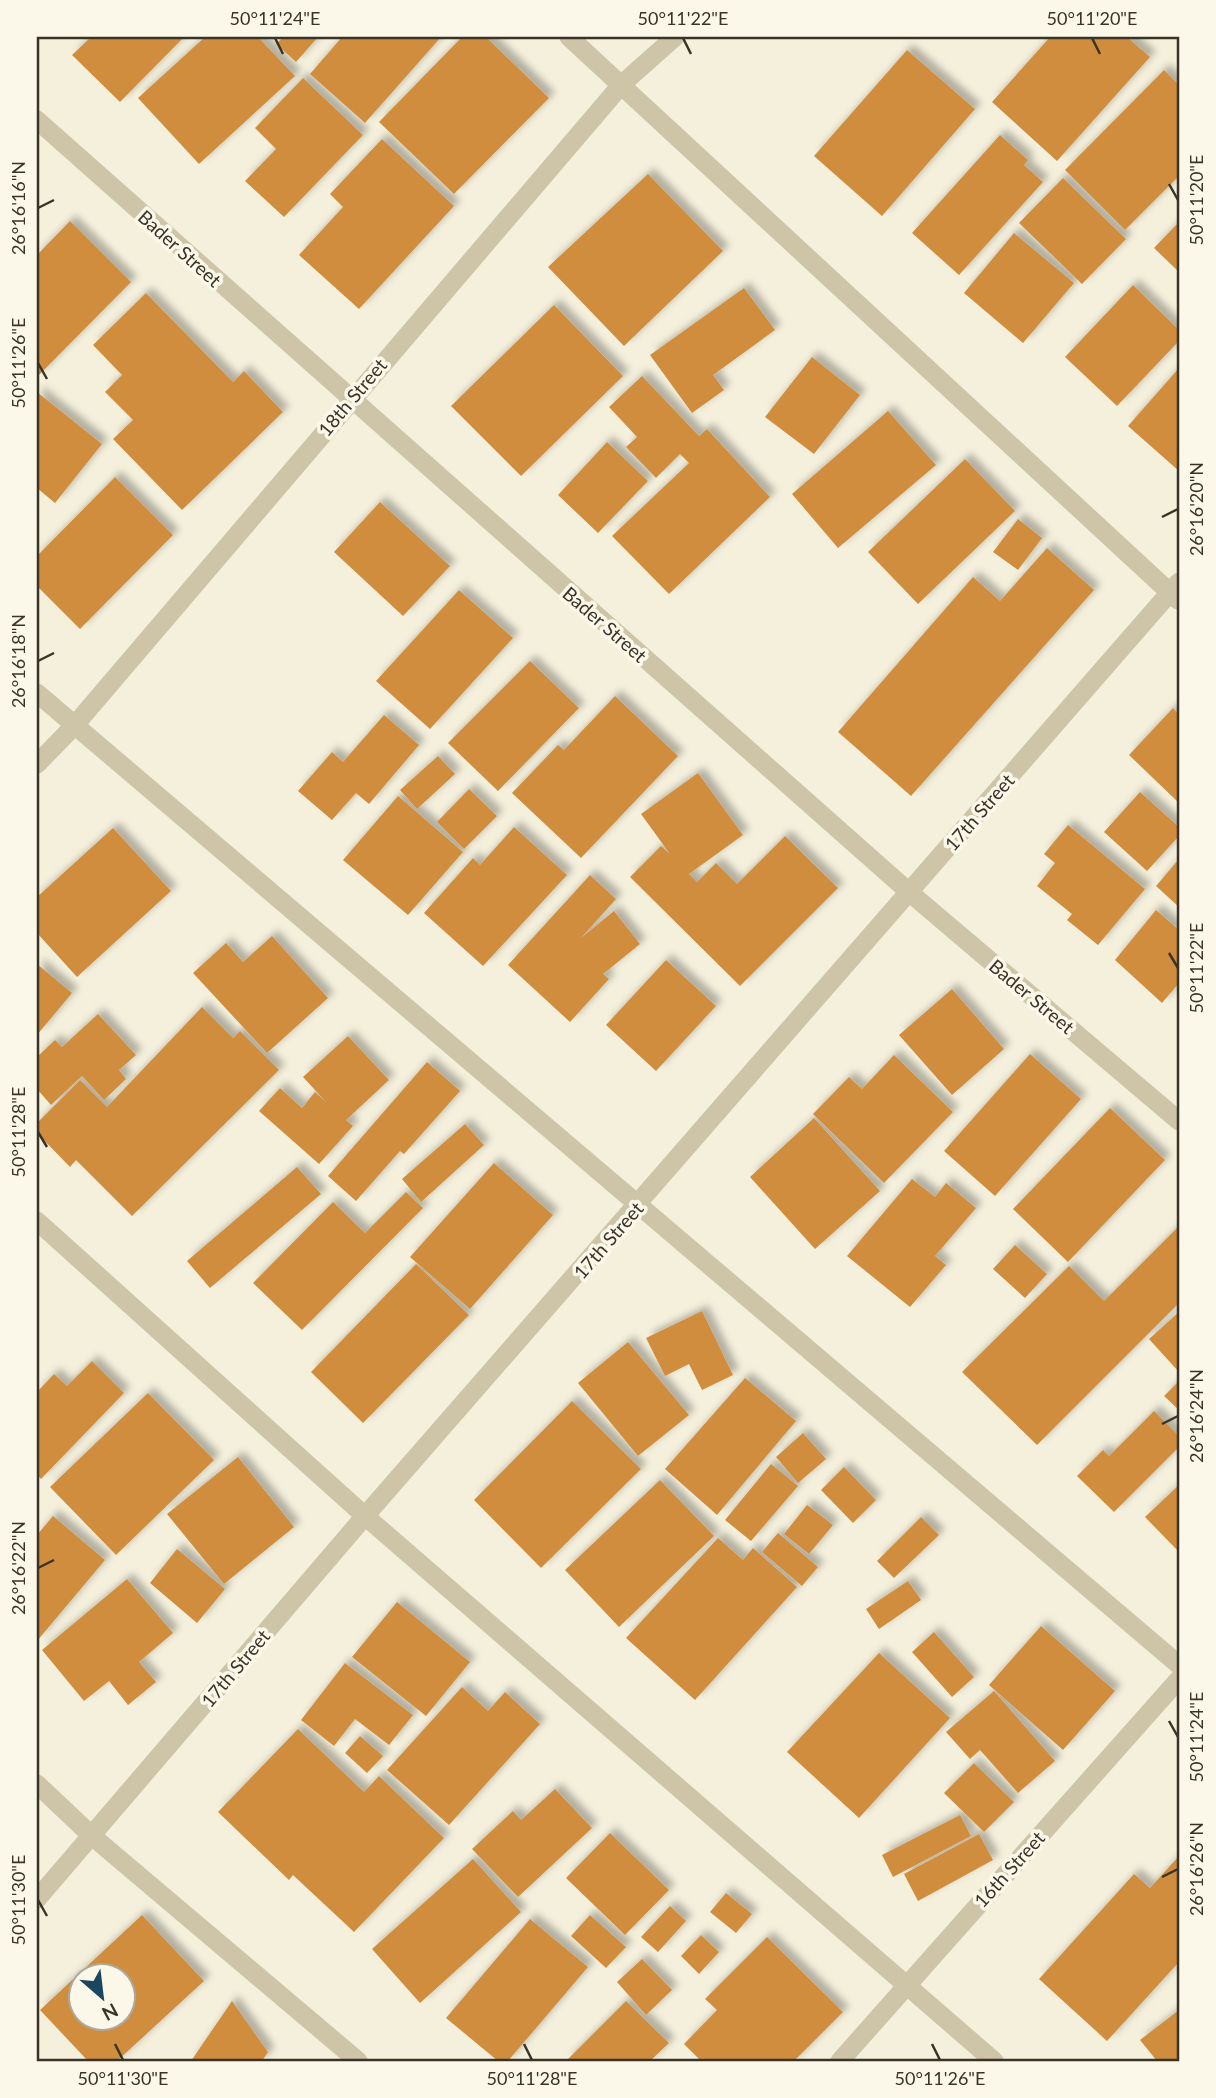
<svg xmlns="http://www.w3.org/2000/svg" width="1216" height="2098" font-family="Lato,sans-serif">
<style>
.building{fill:#d08d3e;fill-rule:evenodd;filter:url(#shadow)}
.lines{fill:none;stroke-linecap:round;stroke-linejoin:round}
.minor{stroke:#cec4a7;stroke-width:19}
.ticks{fill:none;stroke:#393328;stroke-width:2.5}
.labels{text-anchor:middle;dominant-baseline:central;stroke-width:7;stroke-linejoin:round;paint-order:stroke}
.street-label{font-size:19px;fill:#393328;stroke:#fbf8e9}
.neatline{fill:none;stroke:#393328;stroke-width:2.5}
.ticks-label{font-size:18px;text-anchor:middle;fill:#393328}
</style>
<defs>
<filter id="shadow"><feDropShadow dx="6" dy="-6" stdDeviation="3.5" flood-color="#0004"/></filter>
</defs>
<rect width="100%" height="100%" fill="#f4f0dc"/>
<path class="building" d="M91 37H184L120 102 72 55Z
M205 37H258L295 76 199 164 138 98Z
M283 37H318L296 62 276 44Z
M342 37H441L365 123 310 74Z
M462 37H486L549 98 454 194 379 122Z
M1050 37H1127L1150 57 1057 161 992 102Z
M907 50 975 109 882 216 814 156Z
M1164 70 1179 85V176L1125 230 1065 170Z
M303 78 363 135 284 217 245 181 276 149 255 128Z
M1000 135 1028 160 1024 165 1043 182 959 275 912 233Z
M382 139 454 206 359 309 299 255 343 207 330 194Z
M648 174 723 251 624 346 548 267Z
M1063 178 1126 239 1082 284 1019 223Z
M70 221 131 282 37 377V255Z
M1179 222V272L1154 248Z
M1014 233 1074 283 1023 343 964 293Z
M1133 285 1179 330V341L1117 406 1065 357Z
M744 288 775 330 713 375 724 390 692 413 650 355Z
M146 293 233 382 244 371 283 412 182 510 113 439 133 420 105 392 122 375 93 345Z
M554 305 623 376 521 476 451 406Z
M812 357 860 395 814 454 765 417Z
M1179 368V471L1128 426Z
M642 376 699 436 707 429 770 497 669 594 612 536 689 463 680 454 656 478 626 447 637 437 609 407Z
M37 392 102 444 55 503 37 488Z
M888 411 936 465 838 548 792 494Z
M607 442 648 481 598 533 558 495Z
M965 459 1015 511 918 604 868 552Z
M115 477 173 535 80 629 37 586V556Z
M380 502 450 566 403 616 334 552Z
M1018 519 1042 538 1018 570 993 552Z
M1047 548 1094 590 911 796 838 732 973 577 1000 601Z
M459 590 513 638 430 729 376 681Z
M530 661 579 708 498 791 448 743Z
M615 696 678 756 581 858 512 793 558 745 564 750Z
M1173 708 1179 715V803L1129 755Z
M384 715 419 745 369 804 356 793 332 820 298 791 332 752 343 762Z
M438 756 455 774 417 809 400 790Z
M698 773 743 835 689 874 697 882 716 863 737 884 785 836 838 888 740 986 630 877 661 846 670 854 641 814Z
M469 789 497 816 464 849 437 822Z
M1140 792 1179 827V836L1147 871 1104 832Z
M398 796 463 852 408 915 343 860Z
M1068 825 1145 889 1098 945 1067 920 1072 914 1037 886 1055 863 1044 854Z
M514 827 567 875 483 966 424 913 473 858 480 865Z
M113 828 171 891 77 977 37 933V897Z
M1179 859V907L1156 886Z
M590 875 616 899 581 938 614 911 640 944 603 974 609 979 570 1022 508 965Z
M1156 910 1179 930V983L1162 1003 1115 960Z
M272 936 328 998 267 1053 193 973 226 943 243 962Z
M666 960 716 1006 656 1071 606 1025Z
M37 964 72 993 37 1035Z
M952 989 1004 1049 952 1095 899 1035Z
M202 1007 233 1038 240 1031 279 1070 132 1216 76 1160 70 1167 37 1133V1123L80 1080 107 1107Z
M98 1014 136 1055 119 1070 126 1079 104 1100 82 1076 51 1105 37 1089V1057L55 1040 62 1047Z
M348 1036 389 1080 346 1120 353 1126 319 1164 259 1111 280 1088 302 1108 315 1092 327 1103 303 1077Z
M1030 1054 1081 1099 995 1196 944 1151Z
M894 1055 953 1112 884 1183 813 1114 849 1077 862 1089Z
M427 1062 460 1091 404 1154 400 1151 356 1201 328 1176Z
M1110 1108 1165 1160 1068 1262 1013 1209Z
M814 1118 880 1191 815 1249 750 1177Z
M465 1124 484 1145 421 1202 402 1179Z
M494 1163 553 1215 470 1309 410 1257Z
M297 1167 321 1194 210 1288 187 1261Z
M912 1179 935 1197 946 1183 976 1208 935 1256 946 1265 910 1307 847 1256Z
M406 1192 423 1208 302 1330 253 1283 333 1202 365 1233Z
M1179 1226V1303L1037 1445 962 1372 1069 1266 1104 1301Z
M1015 1245 1047 1274 1025 1298 993 1269Z
M416 1264 469 1315 363 1423 311 1372Z
M702 1311 733 1375 702 1390 689 1364 665 1376 646 1338Z
M1179 1312V1372L1149 1339Z
M628 1342 689 1415 638 1456 578 1383Z
M92 1361 124 1393 41 1479 37 1475V1392L54 1374 67 1386Z
M745 1378 796 1421 717 1515 665 1469Z
M1179 1381V1410L1164 1396Z
M148 1393 214 1460 116 1555 50 1487Z
M572 1401 641 1469 541 1568 474 1500Z
M1154 1411 1179 1436V1447L1114 1512 1077 1476 1103 1450 1109 1456Z
M803 1433 826 1459 798 1483 776 1457Z
M238 1457 294 1527 224 1584 167 1514Z
M771 1464 798 1486 751 1541 725 1520Z
M844 1467 876 1500 853 1523 821 1490Z
M660 1480 714 1536 619 1627 565 1570Z
M1179 1485V1552L1145 1517Z
M807 1505 833 1525 809 1554 784 1534Z
M53 1516 105 1560 37 1641V1535Z
M921 1517 939 1535 894 1578 877 1561Z
M778 1533 818 1567 802 1586 762 1552Z
M718 1538 743 1560 753 1548 797 1587 695 1700 626 1638Z
M177 1549 225 1589 197 1623 150 1583Z
M127 1579 173 1633 139 1662 156 1682 128 1705 109 1681 84 1701 42 1650Z
M908 1581 921 1600 879 1629 866 1609Z
M397 1602 470 1662 426 1716 352 1657Z
M1041 1626 1115 1691 1063 1750 989 1685Z
M934 1632 974 1677 952 1697 912 1652Z
M879 1653 950 1718 859 1818 787 1752Z
M345 1663 413 1715 389 1745 355 1719 334 1746 301 1720Z
M462 1687 488 1711 505 1692 540 1724 449 1825 387 1770Z
M994 1691 1055 1761 1018 1793 980 1750 970 1759 946 1732Z
M298 1729 364 1792 379 1776 444 1838 354 1932 293 1875 289 1880 218 1812Z
M360 1736 383 1756 367 1773 345 1753Z
M974 1763 1014 1802 984 1832 944 1793Z
M555 1789 592 1828 518 1897 472 1849 513 1811 521 1820Z
M960 1815 971 1836 893 1877 882 1855Z
M610 1833 669 1890 625 1935 566 1878Z
M979 1834 993 1860 918 1901 904 1874Z
M1179 1856V1962L1107 2041 1039 1979 1134 1874 1150 1888Z
M473 1859 521 1912 420 2003 372 1949Z
M726 1893 752 1914 736 1933 710 1912Z
M670 1906 686 1921 658 1952 641 1937Z
M142 1915 204 1981 117 2061H88L40 2010ZM80 1976H122V2018H80Z
M590 1915 626 1947 606 1968 571 1936Z
M530 1919 588 1967 508 2061H498L446 2018Z
M701 1935 719 1952 699 1974 681 1956Z
M767 1937 843 2012 794 2061H701L684 2044 717 2010 705 1999Z
M642 1959 672 1990 646 2015 617 1982Z
M232 2001 268 2052 262 2061H191Z
M626 2001 669 2043 650 2061H566Z
M1179 2010V2061H1157L1140 2040Z"/>
<g class="lines">
<path class="minor" d="M569 37 1178 600
M37 120 909 892 1179 1121
M37 693 1179 1665
M37 764 74 726 622 84 675 37
M37 1221 365 1516 994 2061
M37 1784 92 1836 358 2061
M37 1899 365 1516 1179 582
M840 2061 1179 1679"/>
</g>
<path class="ticks" d="M275 38 283 54M683 38 691 54M1092 38 1100 54M1169 184 1178 200M38 208 54 200M38 363 47 379M1162 517 1178 509M38 661 54 653M1169 953 1178 968M38 1132 47 1147M1162 1424 1178 1416M38 1568 54 1560M1169 1721 1178 1737M1162 1877 1178 1869M38 1900 47 1916M115 2044 123 2060M524 2044 532 2060M932 2044 940 2060"/>
<g class="labels">
<g class="street-label">
<text transform="translate(180 248) rotate(42)">Bader Street</text>
<text transform="translate(352 397) rotate(-50)">18th Street</text>
<text transform="translate(605 624) rotate(41)">Bader Street</text>
<text transform="translate(979 812) rotate(-49)">17th Street</text>
<text transform="translate(1032 996) rotate(40)">Bader Street</text>
<text transform="translate(608 1240) rotate(-49)">17th Street</text>
<text transform="translate(235 1668) rotate(-50)">17th Street</text>
<text transform="translate(1009 1869) rotate(-48)">16th Street</text>
</g>
</g>
<rect width="1216" height="2098" fill="none" stroke="#fbf8e9" stroke-width="77"/>
<g transform="translate(102 1997) rotate(152)"><circle r="33" fill="#fbf8e9" stroke="#ada99c" stroke-width="2"/>
<path d="M0-5L12 26L0 18L-12 26Z" fill="#1a465f"/>
<text y="-10" font-size="19" font-weight="bold" text-anchor="middle" fill="#393328">N</text>
</g>
<rect x="38" y="38" width="1140" height="2022" class="neatline"/>
<g class="ticks-label">
<text x="275" y="25">50°11'24"E</text>
<text x="683" y="25">50°11'22"E</text>
<text x="1092" y="25">50°11'20"E</text>
<text transform="translate(1197 200) rotate(-90)" y="6">50°11'20"E</text>
<text transform="translate(19 208) rotate(-90)" y="6">26°16'16"N</text>
<text transform="translate(19 363) rotate(-90)" y="6">50°11'26"E</text>
<text transform="translate(1197 509) rotate(-90)" y="6">26°16'20"N</text>
<text transform="translate(19 661) rotate(-90)" y="6">26°16'18"N</text>
<text transform="translate(1197 968) rotate(-90)" y="6">50°11'22"E</text>
<text transform="translate(19 1132) rotate(-90)" y="6">50°11'28"E</text>
<text transform="translate(1197 1416) rotate(-90)" y="6">26°16'24"N</text>
<text transform="translate(19 1568) rotate(-90)" y="6">26°16'22"N</text>
<text transform="translate(1197 1737) rotate(-90)" y="6">50°11'24"E</text>
<text transform="translate(1197 1869) rotate(-90)" y="6">26°16'26"N</text>
<text transform="translate(19 1900) rotate(-90)" y="6">50°11'30"E</text>
<text x="123" y="2085">50°11'30"E</text>
<text x="532" y="2085">50°11'28"E</text>
<text x="940" y="2085">50°11'26"E</text>
</g>
</svg>
